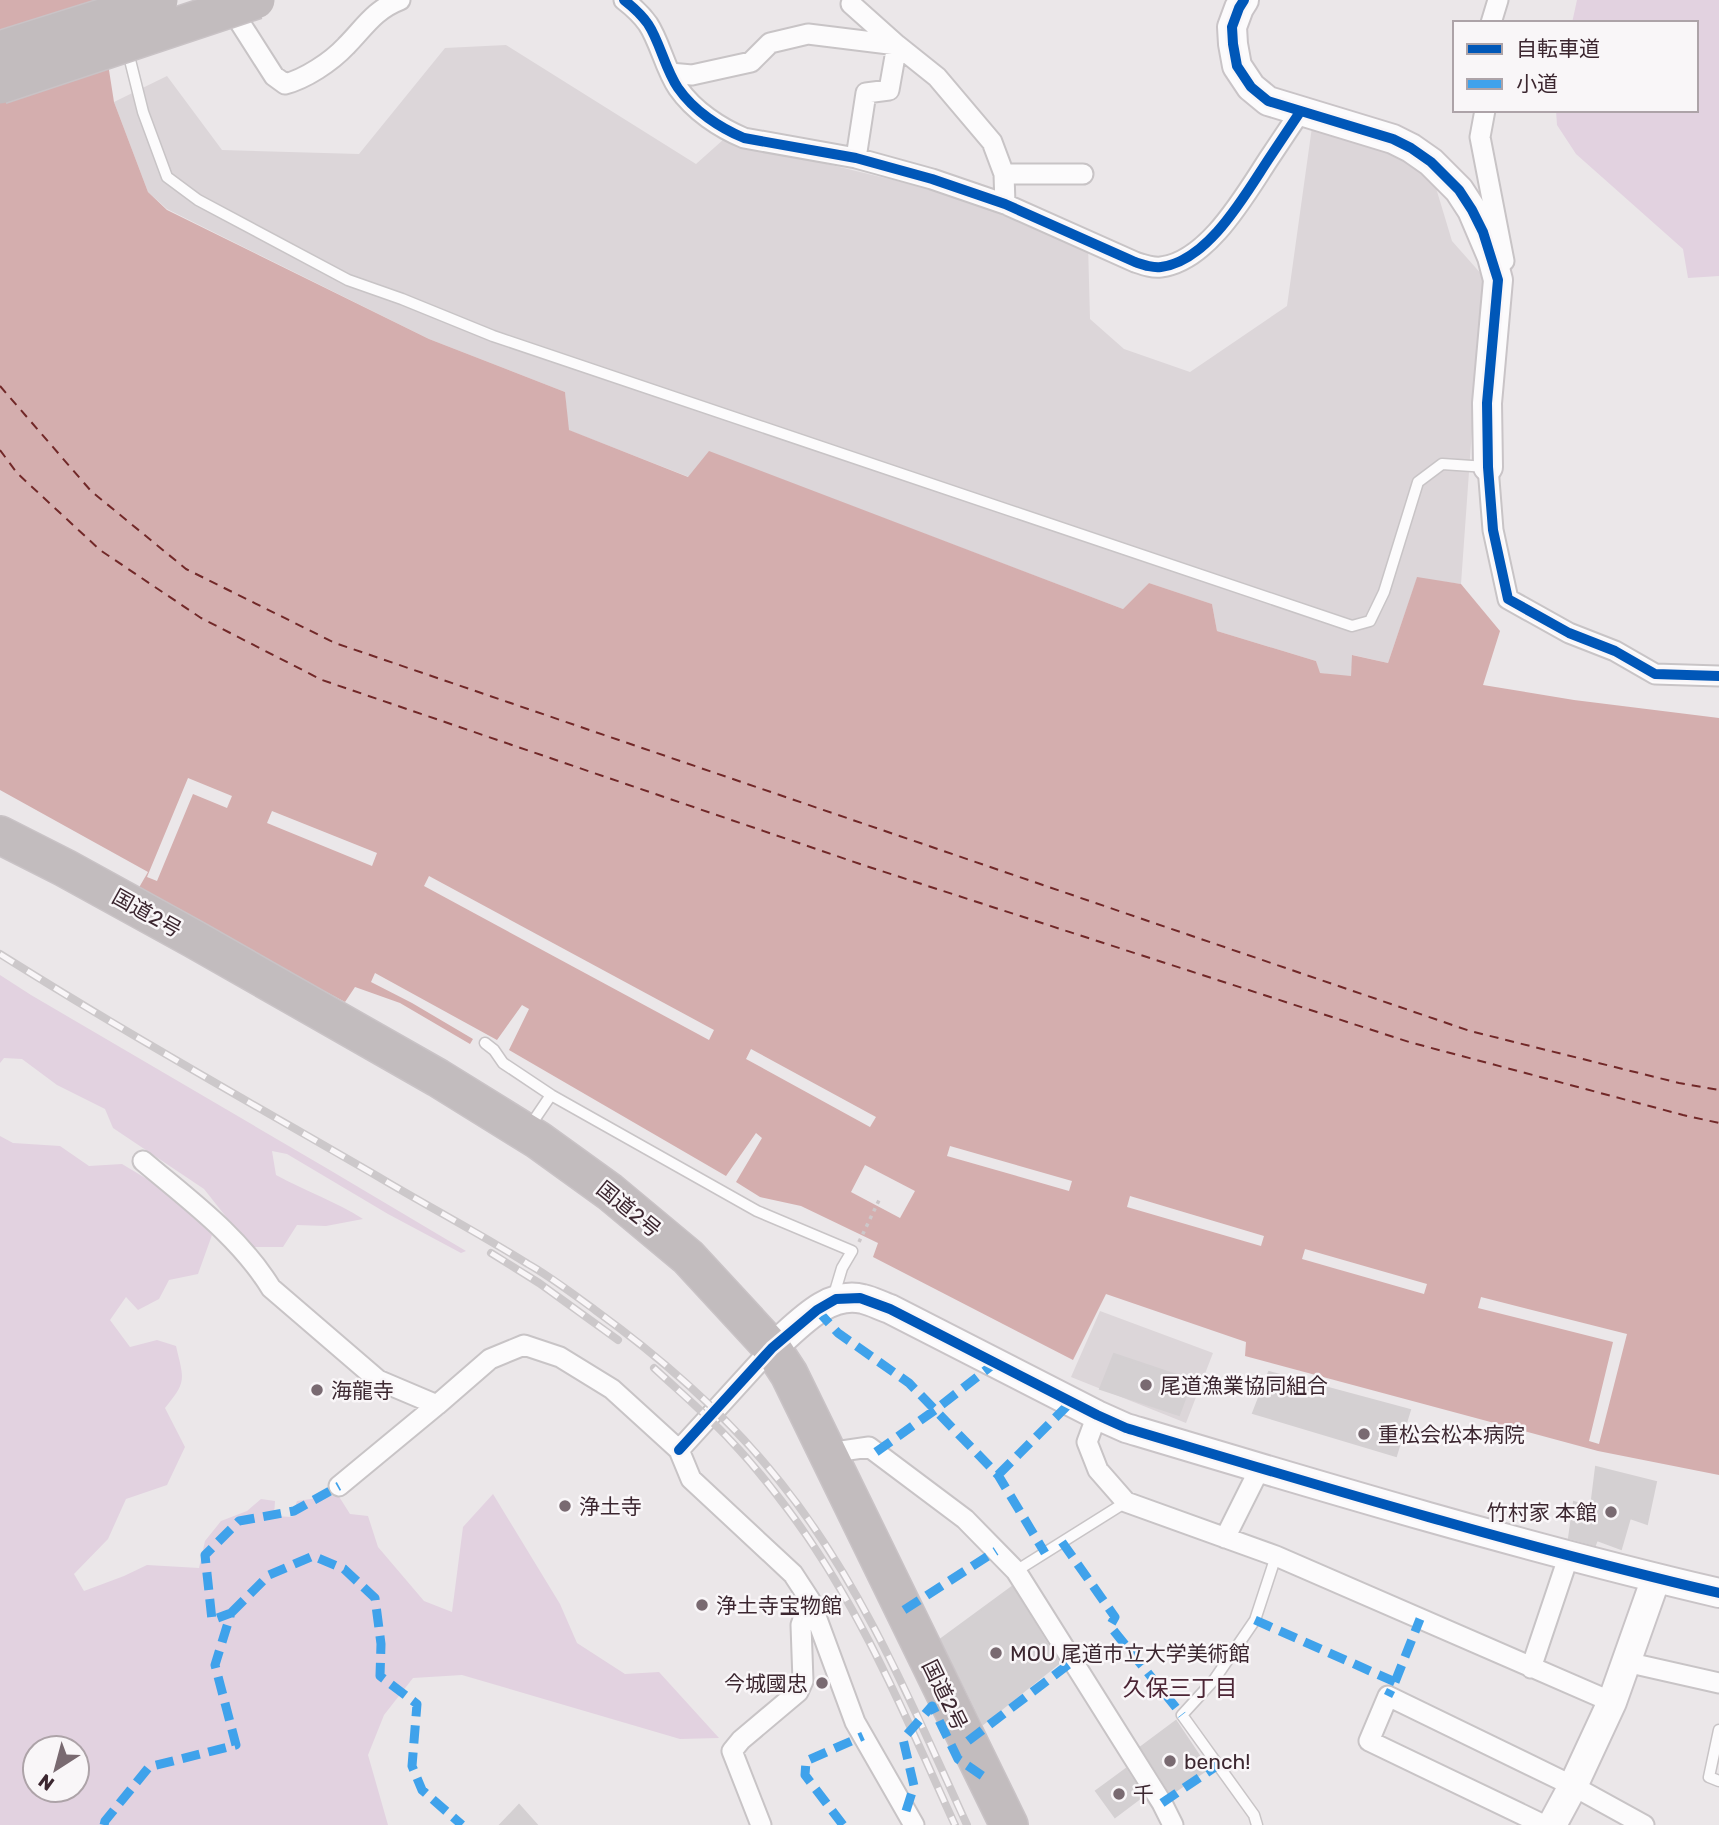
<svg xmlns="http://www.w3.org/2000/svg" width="1719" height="1825" font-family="Rubik,'Noto Sans JP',sans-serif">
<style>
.built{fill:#dcd6d9}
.green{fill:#e2d2e0;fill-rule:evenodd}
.water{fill:#d4aeae}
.pier{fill:#ebe7e9}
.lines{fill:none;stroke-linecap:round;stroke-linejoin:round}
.ferry{stroke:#712828;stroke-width:2;stroke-dasharray:9 7;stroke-linecap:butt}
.building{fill:#d4d0d2;stroke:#d4d0d2;stroke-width:2}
.lane-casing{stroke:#c8c4c6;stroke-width:13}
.street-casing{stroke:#c8c4c6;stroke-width:23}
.secondary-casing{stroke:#c9c4c7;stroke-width:32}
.highway-casing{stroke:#c9c3c6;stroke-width:40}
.path{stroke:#cdc7c9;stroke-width:3.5;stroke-dasharray:3.5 5;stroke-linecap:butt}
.lane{stroke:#fcfbfc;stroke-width:10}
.street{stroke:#fcfbfc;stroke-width:19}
.secondary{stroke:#fcfbfc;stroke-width:28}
.highway{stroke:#c2bcbe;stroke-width:37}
.rail-casing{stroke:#ccc8ca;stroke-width:8}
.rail{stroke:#f9f6f8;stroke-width:5;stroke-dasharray:16;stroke-linecap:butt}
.highway-bridge-casing{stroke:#c9c3c6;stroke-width:40;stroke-linecap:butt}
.highway-bridge{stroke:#c2bcbe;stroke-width:37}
.quiet{stroke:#3fa2eb;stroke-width:9;stroke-dasharray:18 9;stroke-linecap:butt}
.cycleway-casing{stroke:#f9f6f8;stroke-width:15}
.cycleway{stroke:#0057b8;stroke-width:10}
.poi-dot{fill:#796a71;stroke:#f9f6f8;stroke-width:2.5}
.labels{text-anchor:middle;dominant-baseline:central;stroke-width:5;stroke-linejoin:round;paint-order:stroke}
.street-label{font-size:21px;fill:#3c2730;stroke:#f9f6f8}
.poi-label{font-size:21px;fill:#3c2730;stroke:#f9f6f8;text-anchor:start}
.neighbourhood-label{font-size:23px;fill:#4c2535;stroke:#f9f6f8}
</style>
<rect width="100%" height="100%" fill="#ebe7e9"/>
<path class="built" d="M506 45 696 164 724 139 976 200 1088 244 1090 319 1124 349 1190 372 1287 306 1312 127 1395 152 1433 178 1452 241 1483 276 1461 584 1417 578 1388 663 1353 655 1351 677 1319 673 1316 661 1217 631 1212 604 1149 583 1123 609 709 452 689 477 568 430 565 392 429 339 167 209 148 192 114 102 167 76 222 150 359 154 445 48Z
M1100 1311 1213 1353 1186 1423 1071 1377Z"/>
<path class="green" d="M1577 0H1719V276L1688 278 1683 249 1576 154 1557 125 1556 110H1696V23H1572Z
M0 975 31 995 328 1169 466 1251 461 1253 388 1214 287 1154 272 1151 276 1175C305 1191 335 1201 363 1219L326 1226 297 1225 283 1247H250L204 1189 113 1128 105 1109 57 1085 22 1059 4 1058 0 1063Z
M0 1136 13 1143 60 1146 89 1166 122 1164 177 1197 212 1235 198 1274 169 1280 159 1299 138 1310 126 1297 110 1320 130 1347 157 1340 176 1346C184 1380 187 1381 165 1408L185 1447 167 1485 126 1499 108 1539 74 1574 84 1591 124 1576 147 1565 199 1568 205 1541 221 1521 247 1511 261 1499 275 1501 274 1516 292 1517 297 1501 338 1495 350 1514 368 1516 378 1547 424 1601 452 1612 463 1527 493 1494 560 1604 577 1643 625 1674 659 1672 719 1738 680 1739 462 1675 413 1678 384 1715 368 1755 388 1825H0ZM35 1748H77V1790H35Z"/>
<path class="water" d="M0 0H98L114 102 148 192 167 210 429 339 565 392 569 430 688 477 709 451 1123 609 1149 583 1212 604 1217 631 1316 661 1320 673 1351 676 1352 655 1388 663 1417 577 1461 584 1500 631 1483 685 1574 700 1719 718V1475L1598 1451 1245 1356 1246 1342 1106 1294 1073 1360 873 1257 878 1243 801 1206 760 1197 736 1182 762 1138 756 1133 726 1176 509 1050 529 1009 522 1005 497 1040 375 973 371 982 412 1003 473 1039 470 1044 400 1003 355 987 345 1002 137 891 148 872 0 790Z"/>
<path class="pier" d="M188 778 232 796 227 808 193 794 157 881 147 877Z
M272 811 377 853 372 866 267 823Z
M429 876 714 1030 709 1040 424 886Z
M751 1049 876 1117 870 1127 746 1059Z
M950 1146 1072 1181 1069 1191 947 1156Z
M865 1165 915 1191 900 1218 851 1192Z
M1130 1196 1264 1236 1261 1246 1127 1207Z
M1305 1249 1427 1284 1424 1294 1302 1259Z
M1481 1297 1627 1334 1599 1444 1589 1441 1613 1342 1478 1308Z"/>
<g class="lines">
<path class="ferry" d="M0 386 91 491 186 569 335 643 1470 1031 1679 1083 1719 1090
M0 450 17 473 100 550 201 618 322 680 863 865 1409 1042 1683 1115 1719 1123"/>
</g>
<path class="building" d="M1114 1354 1192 1380 1179 1415 1100 1389Z
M1269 1372 1410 1410 1396 1456 1253 1413Z
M1596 1467 1656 1482 1647 1524 1630 1518 1621 1549 1597 1540 1595 1545 1569 1538 1574 1502 1591 1507Z
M1012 1587 1059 1663 983 1724 941 1639Z
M1176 1721 1208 1769 1171 1794 1141 1747Z
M1126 1769 1143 1796 1115 1817 1096 1791Z
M519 1805 537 1825H500Z"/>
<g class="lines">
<g class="lane-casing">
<path id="lane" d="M127 48 143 112 167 177 198 200 348 280 402 299 493 336 1352 626 1370 621 1384 592 1418 482 1442 464 1487 467
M485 1043 494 1050 503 1063 551 1095 757 1211 852 1251 842 1268 833 1298
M530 1126 551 1095
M1016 1571 1126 1502
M1719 1730 1709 1777 1719 1781
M1257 1825 1254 1815 1182 1715 1214 1680 1255 1620 1276 1556"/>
</g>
<g class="street-casing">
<path id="street" d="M624 0C633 7 641 14 648 24 660 42 665 69 678 88 694 111 720 128 744 138L856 158 932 179 1005 204 1135 262C1144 265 1152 268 1161 267 1209 261 1246 193 1270 157 1280 142 1290 127 1300 112
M228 4 274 76 285 84C305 79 331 62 346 46 364 28 374 10 400 0
M851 4 897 45 889 90 866 93 856 158
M1491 23 1498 0
M670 73 692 75 751 62 770 43 808 34 897 45 937 77 992 142 1004 174 1005 204
M1485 110 1480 137 1504 261
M1004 174H1083
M1488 467 1493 530 1508 599 1569 633 1615 651 1655 674 1719 676
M143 1161C189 1200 239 1236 271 1288L378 1380 437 1405 339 1486
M437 1405 490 1359 524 1345 560 1357 612 1389 679 1450 691 1479 793 1574 810 1600 855 1722 914 1825
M1097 1415 1087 1442 1098 1470 1126 1502 1276 1556 1612 1702
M679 1450 772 1348
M828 1453 869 1447 965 1519 1016 1571 1162 1803 1173 1825
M1225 1538 1260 1468
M1626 1662 1719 1683
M1531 1668 1569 1555
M761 1825 732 1751 741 1740 798 1692 803 1681 801 1625 810 1600
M1544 1825 1369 1741 1388 1696 1573 1786 1644 1825"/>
</g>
<g class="secondary-casing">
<path id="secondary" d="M1244 0 1239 8 1232 27 1233 44 1237 66 1251 87 1268 101 1393 139 1411 148 1431 162 1459 190 1472 210 1492 257 1498 280 1487 403 1488 467
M772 1348C797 1327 827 1290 863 1299 872 1301 881 1306 890 1309L1097 1415 1126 1428C1323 1487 1519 1546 1719 1593
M1552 1825 1573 1786 1612 1702 1656 1578"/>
</g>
<g class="highway-casing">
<path id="highway" d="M0 835 65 868 194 939 438 1078 538 1140 610 1192 688 1257 772 1348 789 1374 1009 1825"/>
</g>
<path class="path" d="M859 1242 881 1196"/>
<use href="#lane" class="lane"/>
<use href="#street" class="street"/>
<use href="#secondary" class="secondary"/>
<use href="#highway" class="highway"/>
<g class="rail-casing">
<path id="rail" d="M0 954C124 1032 251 1103 377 1176 427 1206 479 1233 528 1264 551 1277 573 1294 595 1310 664 1360 728 1416 781 1483 863 1585 913 1707 967 1825
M491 1253 539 1283 618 1340
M654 1368C680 1392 707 1415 731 1441 752 1463 771 1487 789 1511 860 1606 906 1718 955 1825"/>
</g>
<use href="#rail" class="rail"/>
<g class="highway-bridge-casing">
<path id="highway-bridge" d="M0 50 159 0
M0 85 256 0"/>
</g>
<use href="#highway-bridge" class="highway-bridge"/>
<path class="quiet" d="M817 1310 838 1333 909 1383 998 1475 1045 1553
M876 1452 935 1410 995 1363
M998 1475 1072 1401
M1062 1542 1115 1617 1110 1626 1182 1715
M904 1610 996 1551
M231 1613 269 1575 313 1556 344 1569 375 1598 381 1644 380 1676 417 1704 412 1766 422 1790 462 1825
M1255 1620 1395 1682 1388 1696
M1395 1682 1420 1619
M968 1741 1073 1661
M1162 1803 1218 1765
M906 1811 914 1786 903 1739 932 1706 958 1759 987 1779
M104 1825 105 1821 149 1767 236 1745 215 1665 231 1613 212 1620 205 1555 239 1521 294 1511 339 1486
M843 1825 805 1775 806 1761 863 1736"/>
<g class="cycleway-casing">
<path id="cycleway" d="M624 0C633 7 641 14 648 24 660 42 665 69 678 88 694 111 720 128 744 138L856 158 932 179 1005 204 1135 262C1144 265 1152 268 1161 267 1209 261 1246 193 1270 157 1280 142 1290 127 1300 112
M1244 0 1239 8 1232 27 1233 44 1237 66 1251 87 1268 101 1393 139 1411 148 1431 162 1459 190 1472 210 1483 232 1498 280 1487 403 1488 467 1493 530 1508 599 1569 633 1615 651 1655 674 1719 676
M679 1450 772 1348 817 1310 836 1299 860 1298 890 1309 1097 1415 1126 1428C1323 1487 1519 1546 1719 1593"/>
</g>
<use href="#cycleway" class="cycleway"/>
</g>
<g class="poi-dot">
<circle cx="1146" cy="1385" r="7"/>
<circle cx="317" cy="1390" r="7"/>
<circle cx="1364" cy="1434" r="7"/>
<circle cx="565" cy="1506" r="7"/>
<circle cx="1611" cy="1512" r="7"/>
<circle cx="702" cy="1605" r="7"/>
<circle cx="996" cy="1653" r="7"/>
<circle cx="822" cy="1683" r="7"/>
<circle cx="1170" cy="1761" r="7"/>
<circle cx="1119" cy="1794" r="7"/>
</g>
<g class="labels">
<g class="street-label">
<text transform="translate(147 913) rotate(29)">国道2号</text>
<text transform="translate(629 1209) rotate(39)">国道2号</text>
<text transform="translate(945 1695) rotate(64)">国道2号</text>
</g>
<g class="poi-label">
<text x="1160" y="1385">尾道漁業協同組合</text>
<text x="331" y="1390">海龍寺</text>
<text x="1378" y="1434">重松会松本病院</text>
<text x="579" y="1506">浄土寺</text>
<text x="1597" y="1512" text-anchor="end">竹村家 本館</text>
<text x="716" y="1605">浄土寺宝物館</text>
<text x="1010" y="1653">MOU 尾道市立大学美術館</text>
<text x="808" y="1683" text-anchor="end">今城國忠</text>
<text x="1184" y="1761">bench!</text>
<text x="1133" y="1794">千</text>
</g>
<g class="neighbourhood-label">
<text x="1180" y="1688">久保三丁目</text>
</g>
</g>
<rect x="1453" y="21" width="245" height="91" fill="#f9f6f8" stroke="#ada3a8" stroke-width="2"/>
<rect x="1467" y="44" width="35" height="10" fill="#0057b8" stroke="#ada3a8" stroke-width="2"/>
<text x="1516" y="56" font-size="21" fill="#3c2730">自転車道</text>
<rect x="1467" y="79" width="35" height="10" fill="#3fa2eb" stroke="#ada3a8" stroke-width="2"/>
<text x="1516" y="91" font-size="21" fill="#3c2730">小道</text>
<g transform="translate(56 1769) rotate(216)"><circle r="33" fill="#f9f6f8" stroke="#ada3a8" stroke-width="2"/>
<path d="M0-5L12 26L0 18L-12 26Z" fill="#796a71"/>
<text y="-10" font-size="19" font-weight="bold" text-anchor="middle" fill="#3c2730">N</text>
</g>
</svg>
